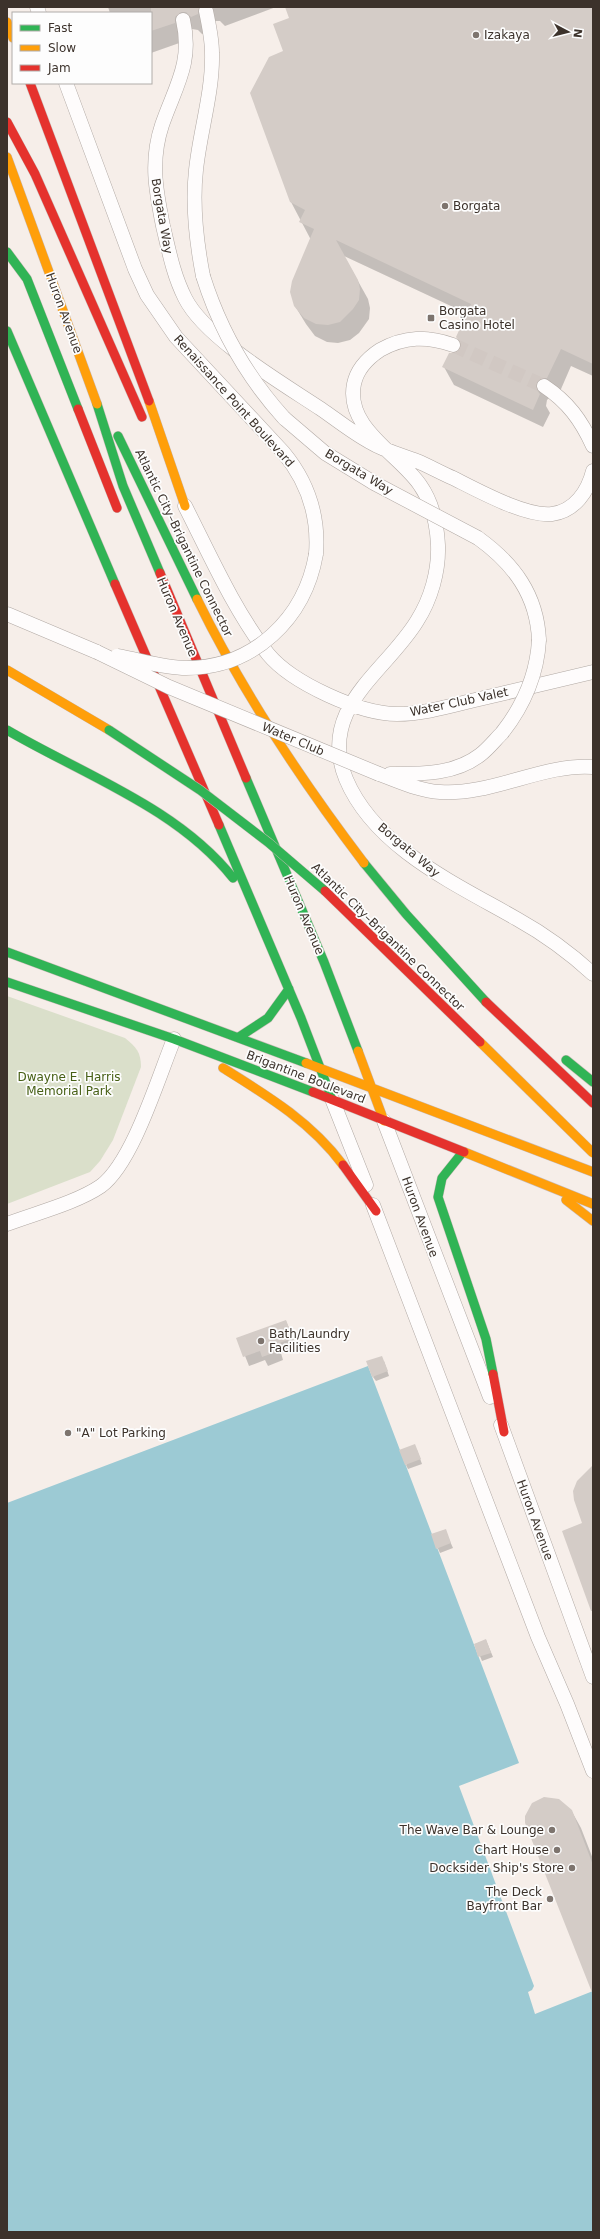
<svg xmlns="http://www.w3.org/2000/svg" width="600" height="2239" font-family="'DejaVu Sans',sans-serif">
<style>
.green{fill:#dadfca}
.water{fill:#9ccad4}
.shadow{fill:#0003}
.building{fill:#d4ccc7}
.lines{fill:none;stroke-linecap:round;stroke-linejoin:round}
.street-tunnel{stroke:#d1c8c3;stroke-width:14;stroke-dasharray:14 7;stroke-linecap:butt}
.street-casing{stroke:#b1a9a4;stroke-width:15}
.fast-casing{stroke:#c8bab6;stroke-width:10}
.slow-casing{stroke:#c8bab6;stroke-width:10}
.jam-casing{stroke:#c8bab6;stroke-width:10}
.street{stroke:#fefcfc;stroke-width:14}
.fast{stroke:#30b455;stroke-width:9}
.slow{stroke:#ff9f0a;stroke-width:9}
.jam{stroke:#e5322d;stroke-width:9}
.street-bridge-casing{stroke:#b1a9a4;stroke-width:15;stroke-linecap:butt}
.fast-bridge-casing{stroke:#c8bab6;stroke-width:10;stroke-linecap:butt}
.slow-bridge-casing{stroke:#c8bab6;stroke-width:10;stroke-linecap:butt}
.jam-bridge-casing{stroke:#c8bab6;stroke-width:10;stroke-linecap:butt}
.street-bridge{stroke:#fefcfc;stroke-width:14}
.fast-bridge{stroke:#30b455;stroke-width:9}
.slow-bridge{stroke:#ff9f0a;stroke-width:9}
.jam-bridge{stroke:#e5322d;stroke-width:9}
.poi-dot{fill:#7d746e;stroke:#fdfdfd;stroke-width:1.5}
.labels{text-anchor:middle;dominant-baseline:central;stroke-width:3.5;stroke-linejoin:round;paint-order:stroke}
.poi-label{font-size:12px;fill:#3c322b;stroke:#fdfdfd;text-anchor:start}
.street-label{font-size:12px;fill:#3c322b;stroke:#fdfdfd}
.park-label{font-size:12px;fill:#465f14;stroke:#fdfdfd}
</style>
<rect width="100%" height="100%" fill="#f6eee9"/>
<path class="green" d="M7 996 125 1038C136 1047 141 1052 141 1067L113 1140 100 1161 90 1172 7 1204Z"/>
<path class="water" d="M368 1366 519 1763 459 1786 534 1986 532 1990 528 1992 535 2014 593 1991V2232H7V1503Z"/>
<path class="shadow" d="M108 7H276L225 26 220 21H214L208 32 202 34 198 30 192 29 185 35V41L151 53V13H110Z
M286 7H593V376L571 366 558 396H551L547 400 546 406 550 413 543 427 454 385 444 367 462 348 457 337 468 314 344 256 368 299 370 308 369 319 359 333 350 340 338 343 327 342 315 336 306 324 295 306 311 240 291 202 284 52 290 18Z
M286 1321 297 1347 281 1353 283 1360 268 1366 265 1360 249 1366 238 1338Z
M384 1361 389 1376 376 1381 373 1377Z
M417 1450 422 1464 408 1469 406 1465Z
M445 1530 453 1548 440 1553 432 1535Z
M486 1640 493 1657 482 1661 475 1644Z
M571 1810 581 1828 593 1859V1989Z"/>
<path class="building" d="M151 7H199L198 14 191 17 186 12H181L175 17V23L151 31Z
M285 7H593V364L561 349 547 378H541L537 381 536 389 540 394 533 410 442 367 449 353H455L461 348V343L456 337 471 304 336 240 358 280 360 289 359 300 353 309 340 322 328 325 316 324 304 318 294 306 290 292 292 281 314 229 299 222 305 210 290 202 250 93 269 57 283 51 273 24 289 18Z
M286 1320 293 1338 277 1344 279 1351 262 1357 260 1351 243 1357 236 1338Z
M382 1356 388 1371 372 1377 366 1361Z
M415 1444 421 1459 405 1465 399 1450Z
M593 1465V1611H591L562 1531 582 1523 574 1500 573 1491 577 1481Z
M446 1529 451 1543 436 1549 431 1534Z
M486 1639 491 1653 478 1657 474 1644Z
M544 1797 559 1799 572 1810 593 1865V1995L525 1823V1816L532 1803Z"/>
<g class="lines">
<path class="street-tunnel" d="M453 345 544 386"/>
<g class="street-casing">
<path id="street" d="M37 7 39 13
M183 20C193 63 175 87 162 125 150 161 156 191 163 226 169 251 173 274 185 298 205 338 282 383 321 409 337 420 353 433 370 442 385 451 401 455 417 461 429 466 441 473 453 478 477 490 526 517 552 514 575 511 588 491 593 471
M66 83 135 269 147 295 176 337 283 452C308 482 319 515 316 554
M203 276C196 240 192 206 196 170 200 131 213 92 212 53 212 39 209 25 206 11
M453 345C427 336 405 336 380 350 368 358 357 369 354 384 345 428 399 454 420 485 432 502 437 524 438 545 439 571 431 599 417 621 386 672 317 708 346 779 375 848 456 884 517 919 544 934 570 953 593 974
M544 386C568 402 581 420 593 446
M284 418 325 453 374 483
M185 506C210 555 234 610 268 654 292 683 360 714 397 714 423 714 450 706 475 700 514 691 554 681 593 672
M478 538C514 564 537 595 539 640
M7 614 97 652
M379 774C399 781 419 791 440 792 490 796 544 763 593 767
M390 774C420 774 454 775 480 755 488 749 495 740 502 733
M332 1099 366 1185
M384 1121 490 1397
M373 1205 538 1637 567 1704 593 1771
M7 1224C36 1213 76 1203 101 1186 133 1162 158 1078 174 1039
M501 1425 593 1677"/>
</g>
<g class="fast-casing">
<path id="fast" d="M7 252 27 279 78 409
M7 331 115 584
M97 404 123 486 160 573
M118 436 197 599
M7 730C82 774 178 808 233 878
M246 778 324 962 358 1051
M219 825 301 1018 332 1099
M364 863 406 914 486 1002
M7 952 306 1063
M7 982 174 1039 313 1092
M239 1037 268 1018 289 989
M566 1060 593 1082
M462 1153 442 1178 438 1197 486 1339 493 1374"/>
</g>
<g class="slow-casing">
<path id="slow" d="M7 22 13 38
M7 157 97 404
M149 401 185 506
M197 599C243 693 301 780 364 863
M7 670 109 730
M358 1051 384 1121
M306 1063 593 1172
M223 1068C268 1096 311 1122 343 1165
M464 1152 593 1204
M566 1200 593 1221"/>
</g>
<g class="jam-casing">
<path id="jam" d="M30 83 149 401
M7 122 35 174 142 417
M78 409 117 508
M160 573 246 778
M115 584 219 825
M486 1002 593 1103
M313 1092 464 1152
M343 1165 376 1211
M493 1374 504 1432"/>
</g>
<use href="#street" class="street"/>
<use href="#fast" class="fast"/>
<use href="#slow" class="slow"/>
<use href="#jam" class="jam"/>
<g class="street-bridge-casing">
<path id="street-bridge" d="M203 276C220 330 246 376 284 418
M374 483 478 538
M97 652 169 687 379 774
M117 656C140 660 164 668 186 668 254 668 305 618 316 554
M502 733C524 705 537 676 539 640"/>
</g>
<g class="fast-bridge-casing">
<path id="fast-bridge" d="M109 730 200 790 269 843 325 891"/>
</g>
<g class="slow-bridge-casing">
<path id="slow-bridge" d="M480 1042 593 1153"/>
</g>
<g class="jam-bridge-casing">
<path id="jam-bridge" d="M325 891 480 1042"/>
</g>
<use href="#street-bridge" class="street-bridge"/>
<use href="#fast-bridge" class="fast-bridge"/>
<use href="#slow-bridge" class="slow-bridge"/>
<use href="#jam-bridge" class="jam-bridge"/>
</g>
<g class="poi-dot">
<circle cx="476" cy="35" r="4"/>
<circle cx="445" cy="206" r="4"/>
<rect x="427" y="314" width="8" height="8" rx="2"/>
<circle cx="261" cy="1341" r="4"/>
<circle cx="68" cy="1433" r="4"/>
<circle cx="552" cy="1830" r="4"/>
<circle cx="557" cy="1850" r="4"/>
<circle cx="572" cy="1868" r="4"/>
<circle cx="550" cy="1899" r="4"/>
</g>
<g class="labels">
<g class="poi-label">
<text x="484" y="35">Izakaya</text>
<text x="453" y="206">Borgata</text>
<text x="439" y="311">Borgata<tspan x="439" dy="14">Casino Hotel</tspan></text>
<text x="269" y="1334">Bath/Laundry<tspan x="269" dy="14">Facilities</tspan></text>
<text x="76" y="1433">"A" Lot Parking</text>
<text x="544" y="1830" text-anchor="end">The Wave Bar &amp; Lounge</text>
<text x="549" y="1850" text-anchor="end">Chart House</text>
<text x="564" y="1868" text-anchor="end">Docksider Ship's Store</text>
<text x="542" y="1892" text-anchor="end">The Deck<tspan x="542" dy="14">Bayfront Bar</tspan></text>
</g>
<g class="street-label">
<text transform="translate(162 216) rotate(80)">Borgata Way</text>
<text transform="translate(64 313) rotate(70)">Huron Avenue</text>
<text transform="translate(234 401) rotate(48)">Renaissance Point Boulevard</text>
<text transform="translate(359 472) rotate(31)">Borgata Way</text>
<text transform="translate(184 543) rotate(64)">Atlantic City–Brigantine Connector</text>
<text transform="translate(177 617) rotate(67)">Huron Avenue</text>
<text transform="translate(459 702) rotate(-12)">Water Club Valet</text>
<text transform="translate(293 739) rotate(23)">Water Club</text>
<text transform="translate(409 850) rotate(40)">Borgata Way</text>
<text transform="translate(304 915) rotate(67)">Huron Avenue</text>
<text transform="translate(388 937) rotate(44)">Atlantic City–Brigantine Connector</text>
<text transform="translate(306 1077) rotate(21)">Brigantine Boulevard</text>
<text transform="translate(420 1217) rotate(70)">Huron Avenue</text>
<text transform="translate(535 1520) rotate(70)">Huron Avenue</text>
</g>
<g class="park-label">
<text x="69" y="1077">Dwayne E. Harris<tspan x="69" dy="14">Memorial Park</tspan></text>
</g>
</g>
<rect width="600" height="2239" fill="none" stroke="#3c322b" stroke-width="16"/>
<rect x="12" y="12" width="140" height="72" fill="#fdfdfd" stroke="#b0aca9"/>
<rect x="20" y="25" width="20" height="6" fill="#30b455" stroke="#b0aca9"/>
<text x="48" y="32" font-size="12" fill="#3c322b">Fast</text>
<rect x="20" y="45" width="20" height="6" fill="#ff9f0a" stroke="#b0aca9"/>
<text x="48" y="52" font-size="12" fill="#3c322b">Slow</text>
<rect x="20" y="65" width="20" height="6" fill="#e5322d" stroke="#b0aca9"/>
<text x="48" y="72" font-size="12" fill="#3c322b">Jam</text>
<g transform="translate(568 32) rotate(97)" stroke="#fdfdfd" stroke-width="3" paint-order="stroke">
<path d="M0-3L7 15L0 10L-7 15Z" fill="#3c322b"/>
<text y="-6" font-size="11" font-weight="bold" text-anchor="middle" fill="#3c322b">N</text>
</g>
</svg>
